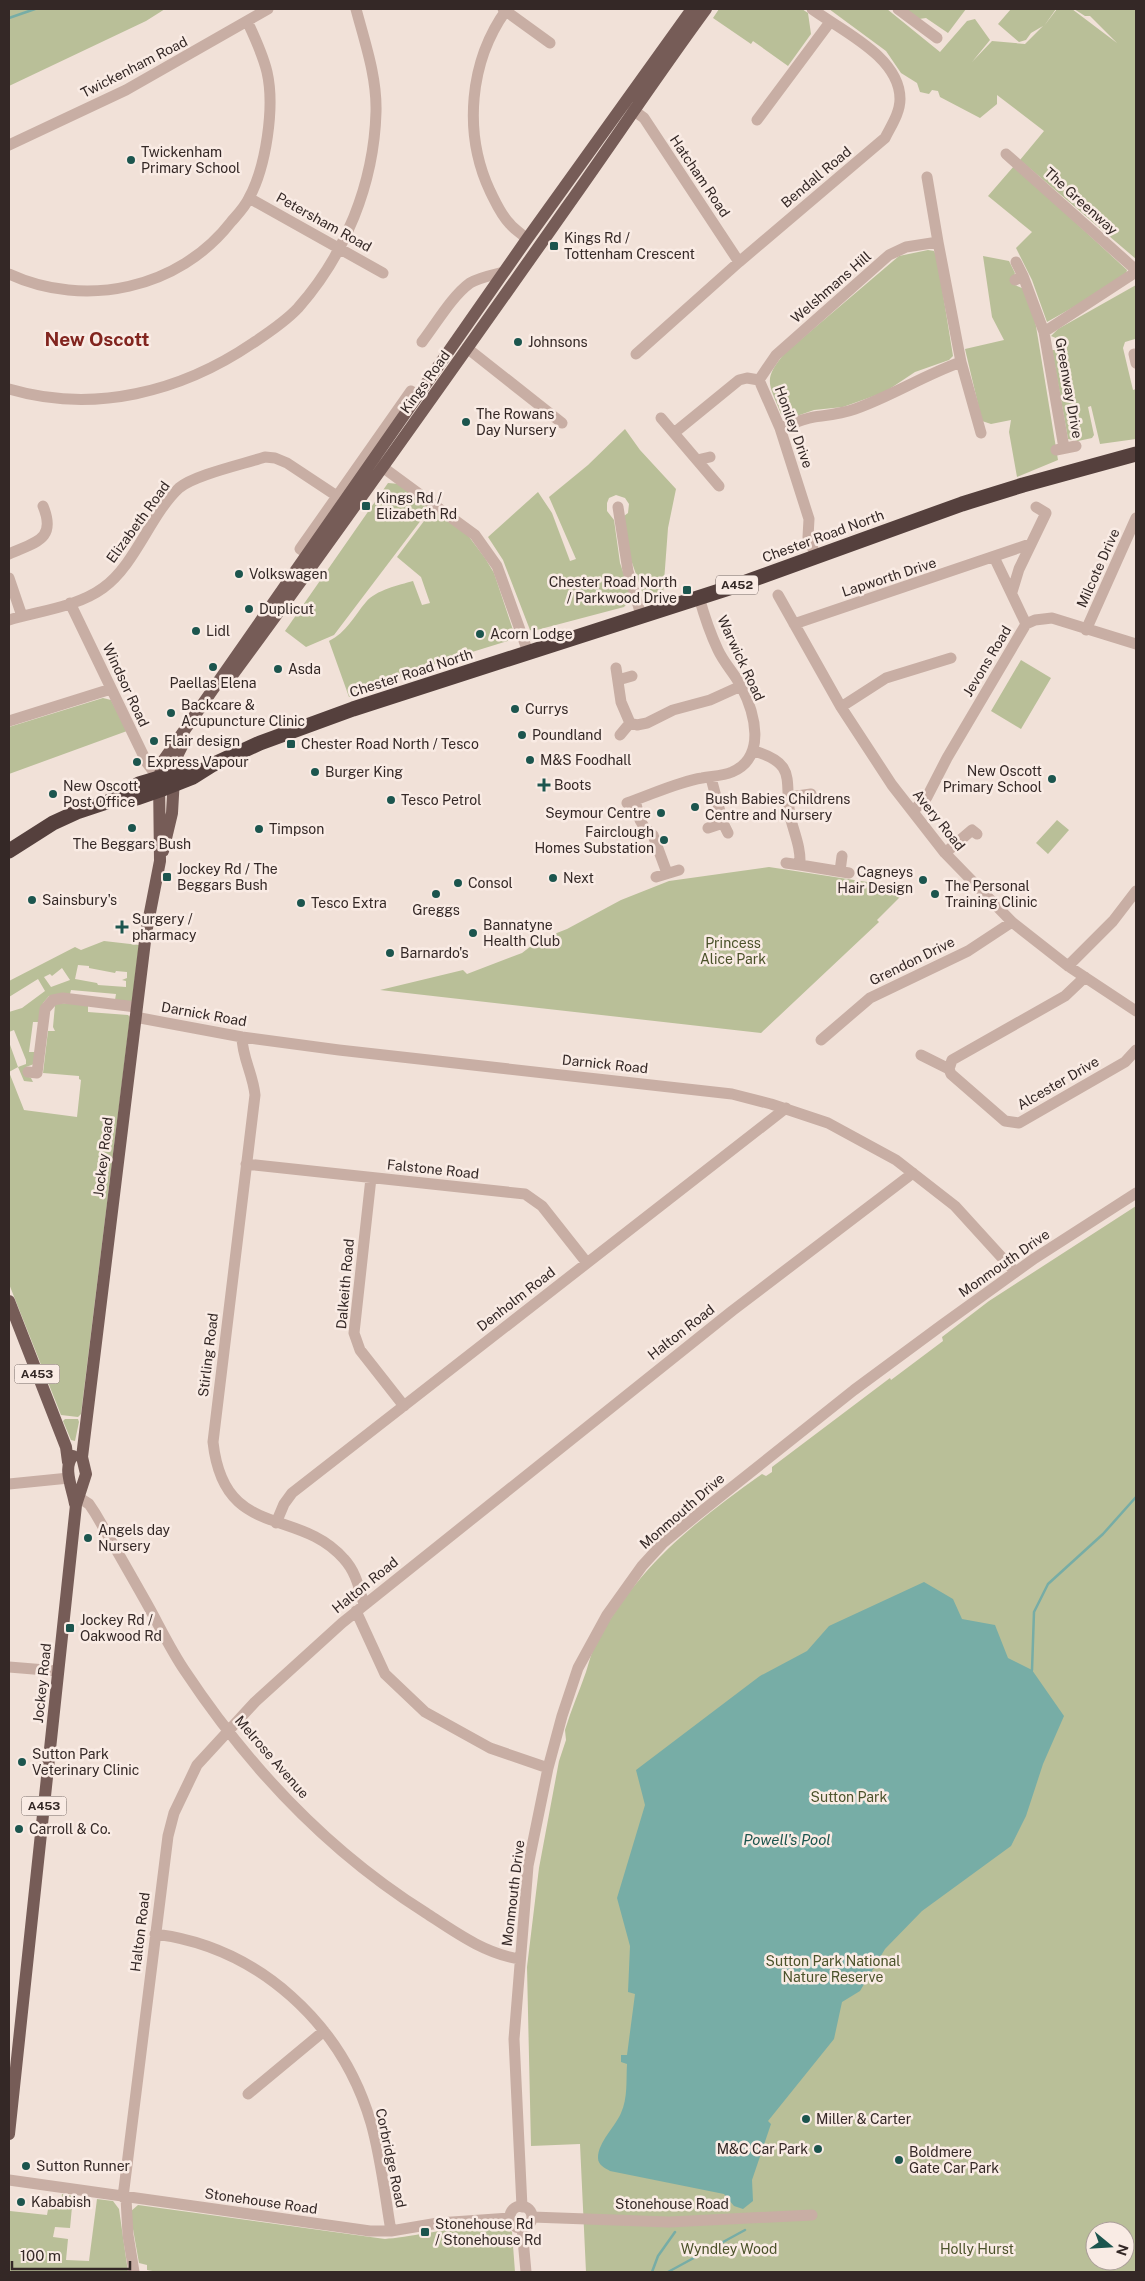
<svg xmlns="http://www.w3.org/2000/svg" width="1145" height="2281" font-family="'Public Sans',sans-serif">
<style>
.green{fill:#b9bf98;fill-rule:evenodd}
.water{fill:#77ada6}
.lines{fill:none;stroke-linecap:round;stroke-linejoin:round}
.stream{stroke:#77ada6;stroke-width:2.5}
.minor{stroke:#c8aea4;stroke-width:11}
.major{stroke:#765c57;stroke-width:12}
.highway{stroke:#55403d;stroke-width:15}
.poi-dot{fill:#1c554e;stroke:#f9ebe4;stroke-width:2}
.labels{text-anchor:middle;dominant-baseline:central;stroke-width:5;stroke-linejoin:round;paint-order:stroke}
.shield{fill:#f9ebe4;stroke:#6f625f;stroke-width:1}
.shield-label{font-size:12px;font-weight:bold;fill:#342826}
.street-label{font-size:14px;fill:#342826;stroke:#f9ebe4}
.poi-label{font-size:14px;fill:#342826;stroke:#f9ebe4;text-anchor:start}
.park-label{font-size:14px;fill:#4b522a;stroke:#f9ebe4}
.water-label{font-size:15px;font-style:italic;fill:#1c554e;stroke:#f9ebe4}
.district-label{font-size:19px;font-weight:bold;fill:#82251f;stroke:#f9ebe4}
</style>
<rect width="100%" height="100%" fill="#f1e1d8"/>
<path class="green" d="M9 9H165L146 21 9 86Z
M719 9H802L808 13 811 34 788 66 753 41 751 44 713 18Z
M829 9H887L940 52 967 21 975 19 990 40 972 62 992 41 1025 44 1043 26 1031 33 1026 40 1019 42 998 24 1011 9H1056L1044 26 1057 9H1072L1117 43 1090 16H1085L1074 9H1136V259L1020 160 1044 131 997 95V104L980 118 940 97 938 91 932 90 929 94 920 92 917 83 901 73 886 51Z
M906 9H966L948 33 926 18 919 19Z
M1014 166 1127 270 1125 278 1047 322 1032 280 1016 248 1032 232 988 196Z
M928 250 934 251 937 257 953 356 949 360 915 372 885 392 843 407 814 410 791 418 781 414C769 383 762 380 785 353L899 256Z
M983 256 1009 261 1015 273 1013 277 1015 285 1024 289 1034 314 1058 460 1017 477 1009 432 1011 420 991 424 982 421 965 349 1004 340 992 317Z
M1136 285V346L1135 339 1125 342 1123 348 1133 390 1136 389V439L1100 444 1091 406 1088 407 1094 435 1092 438 1078 441 1068 439 1052 350H1062L1068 343 1051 336 1058 329Z
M625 429 640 450 676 489 668 528 663 595 649 601 645 600 630 557 624 516 628 513 629 504 625 498 616 495 609 498 607 503V511L614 520 620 563 632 598 624 607 533 631 530 630 503 560 488 537 538 492 552 513 570 561 576 559 549 497 588 465Z
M388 483 400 484 431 507 334 635 306 647 285 631Z
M433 509 467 534 485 558 494 573 515 636 511 640 443 661 349 697 329 641C346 633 354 616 366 602 376 590 399 585 413 581L422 605 430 603 421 577 397 557Z
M1021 660 1051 678 1021 729 991 711Z
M103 698 111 700 127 731 9 774V727Z
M1057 820 1069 830 1048 854 1036 843Z
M769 867 900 887 904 893 877 920 879 922 761 1033 380 990 463 970 467 974 522 953 539 940 567 929 621 900 669 881Z
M104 941 139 945 132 1002 115 1000 116 994 71 990 70 994 49 996 43 1003 39 1022H33L29 1052H35L34 1064 26 1067 25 1075 31 1078 33 1082 24 1081 18 1067 9 1072V1042L18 1067 26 1064V1060L14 1030 9 1032V1012L22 1008 45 991 38 979 9 997V981L75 947 81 950ZM78 965 89 966V968L115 973 116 971 127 972V978L122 980 126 981V987L98 985 97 983 75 979ZM62 968 70 980 51 987 44 977 50 974 52 976Z
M60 1003 88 1005V1012L128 1015 130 1017 81 1414 78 1417 61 1415 9 1284V1072L24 1110 77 1117 81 1080 79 1079V1076L43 1073 48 1031H55L53 1027 55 1005Z
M1136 1206V2272H586L580 2144 531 2146 527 1967 539 1868 559 1761 566 1740 565 1730C571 1710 579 1692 586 1672 589 1663 591 1653 596 1644 638 1566 692 1524 762 1474L766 1476 772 1472V1467L890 1378 891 1380 943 1341 942 1337 989 1301ZM1095 2231H1125V2261H1095Z
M65 1419H78L79 1422 75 1441 71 1440 63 1421Z
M62 2194 73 2196 70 2228 55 2227 53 2237 68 2239 66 2260 89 2261 97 2199 113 2201 119 2209 128 2272H9L10 2211 47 2215 49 2204 61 2205Z
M138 2205 385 2239C410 2238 495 2217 512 2232L515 2272H158L147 2270V2265L139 2263 130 2212Z"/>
<path class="water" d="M924 1582 953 1599 962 1619 995 1625 1008 1658 1032 1670 1064 1716 1043 1764 1026 1816 1011 1846 922 1911 885 1949 860 1991 842 2002 834 2039 768 2121 771 2124 752 2180 753 2201 743 2209 734 2206 724 2194 610 2171C605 2168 598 2165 598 2158 598 2142 615 2127 621 2113 628 2098 626 2080 627 2064L621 2062V2055H627L635 1994 628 1992 630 1946 617 1898 645 1805 636 1770 760 1676 807 1651 829 1626Z"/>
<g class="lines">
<path class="stream" d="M9 18 35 9
M1032 1670 1034 1612 1048 1584 1103 1534 1136 1497
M652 2272 658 2256 675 2232
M668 2272 745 2230"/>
<path class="minor" d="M503 9 550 43
M507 9C469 61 463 133 490 191 496 203 501 215 510 224 515 230 522 234 527 239
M898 9 937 38
M633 110 644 118 739 262
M757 120 830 22
M9 145 126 90 268 9
M1006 154 1136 270
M927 177 938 242
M249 198 383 273
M9 274C85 309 179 289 231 222 237 215 245 207 249 198 266 167 275 107 267 72 263 55 255 38 248 23
M1023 276 1044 332 1136 272
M1015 280 1023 276 1016 262
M1044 332 1064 448
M422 342C436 324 452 296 470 283 480 277 493 275 504 272
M467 348 562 423
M636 354 739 262 885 138C891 126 900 113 900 99 900 57 842 31 812 9
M1134 354 1136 363
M961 362 981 433
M759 380 776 355 889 255 906 247 938 242 961 362C924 375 892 396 855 409 841 414 828 415 814 417 803 419 791 424 780 428
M9 389C94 414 181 392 253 343 268 333 285 322 298 308 345 255 374 184 376 112 377 77 365 43 356 9
M661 418 719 486
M674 433 739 380 747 378 759 380 780 428 809 519 808 537 816 556
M1056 450 1076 446
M697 460 710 457
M377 463 475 535 497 566 528 652
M618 507 628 571 641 615
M306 553 300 549 411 391 418 396
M9 554C35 542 57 540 43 506
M994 557 1026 624
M9 578 22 616
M1012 592 1019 569 1046 513 1036 507
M778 595 841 707 892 785 945 853 1012 922 1068 966 1136 1011
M70 603 147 763 159 779
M9 620C39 611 77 607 103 588 136 564 150 515 179 488 194 475 244 464 265 457L275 458 287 463 352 506
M794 624 1030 544
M1086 630 1136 518
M616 668 621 702 630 723 637 725 647 723 673 710 710 700 741 686
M618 680 632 676
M841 707 886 678 951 658
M9 721 111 689
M620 735 630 723
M754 751C798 764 784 780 790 816 794 833 801 847 800 865L849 873
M711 778 723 823
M790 797 811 794
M635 800 640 820 644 827 653 835 667 873
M627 803C651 795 677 782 702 778 712 776 722 776 732 772 767 757 755 713 741 686 734 673 724 663 718 650 710 633 704 615 699 597
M913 811 927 797 947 758 1026 624 1035 620 1052 618 1136 644
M708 828 723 823 728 833
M945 853 972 830 977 834
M786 863 800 865
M840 871 842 856
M656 877 679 870
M1068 966 1113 921 1136 891
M1085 977 1065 996 952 1060 949 1069 951 1074 1005 1121 1019 1123 1125 1062 1136 1050
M135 1017 242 1037 339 1050 732 1094 771 1104 828 1123 896 1160 955 1206 1015 1272
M242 1037C242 1057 253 1074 255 1095L213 1442C224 1541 298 1506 344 1559 356 1572 359 1588 364 1604
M821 1040 870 998 968 951 1012 922
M921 1055 949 1069
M28 1072 37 1073 45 1009 53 1000 63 998 136 1007
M246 1164 525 1194 542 1206 587 1263
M371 1178 354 1333 360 1350 404 1406
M9 1484 69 1478
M78 1497 89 1504 95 1513C112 1542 129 1572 146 1602 159 1625 170 1649 185 1671 248 1766 329 1852 426 1913 455 1932 485 1954 520 1959
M276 1523 284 1504 292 1493 786 1108
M356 1611 385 1674 425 1712 490 1748 548 1768
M9 1667 58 1671
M155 1934C259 1947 342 2024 371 2123 381 2158 385 2196 391 2231
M248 2094 324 2031
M9 2180 370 2231H391L438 2223 510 2218
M123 2197 168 1836 174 1813 197 1765 255 1702 342 1623 732 1311 913 1173
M126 2198 128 2235 134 2272
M510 2217a11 11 0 1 1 22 0a11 11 0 1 1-22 0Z
M522 2207 514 2039 528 1866 548 1768 562 1716 578 1668 607 1615 642 1566 663 1543 697 1515 854 1390 942 1325 1035 1258 1136 1193
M532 2217 669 2222 812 2215
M522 2228 526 2272"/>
<path class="major" d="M231 677C346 521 457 363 569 204 615 139 659 73 706 9
M163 851 172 813 175 760 184 742
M9 1301 66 1447 68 1462
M73 1456C62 1467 73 1490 75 1504
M82 1457 146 933 160 861 159 779 163 761 527 239 692 9
M9 2134 76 1505 86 1474 82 1457"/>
<path class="highway" d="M119 798 139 784 186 770
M9 851 53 823 77 812 119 798H137L160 790 193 777 212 765 260 743 353 709 732 587 962 504 1023 485 1136 454"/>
</g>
<g class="poi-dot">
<circle cx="131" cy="160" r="5"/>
<rect x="549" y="241" width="10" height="10" rx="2.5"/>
<circle cx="518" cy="342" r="5"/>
<circle cx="466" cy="422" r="5"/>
<rect x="361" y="501" width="10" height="10" rx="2.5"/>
<circle cx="239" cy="574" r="5"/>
<rect x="682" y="585" width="10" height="10" rx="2.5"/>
<circle cx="249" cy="609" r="5"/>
<circle cx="196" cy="631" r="5"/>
<circle cx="480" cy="634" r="5"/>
<circle cx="213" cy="667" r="5"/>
<circle cx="278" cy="669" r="5"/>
<circle cx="515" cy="709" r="5"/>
<circle cx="171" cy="713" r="5"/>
<circle cx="522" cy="735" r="5"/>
<circle cx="154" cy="741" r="5"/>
<rect x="286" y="739" width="10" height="10" rx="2.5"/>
<circle cx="530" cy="760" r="5"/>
<circle cx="137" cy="762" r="5"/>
<circle cx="315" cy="772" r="5"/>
<circle cx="1052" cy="779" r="5"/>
<path d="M541.5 777.5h5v5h5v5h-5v5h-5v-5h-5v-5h5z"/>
<circle cx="53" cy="794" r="5"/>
<circle cx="391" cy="800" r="5"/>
<circle cx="695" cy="807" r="5"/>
<circle cx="661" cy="813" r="5"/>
<circle cx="132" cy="828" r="5"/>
<circle cx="259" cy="829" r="5"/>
<circle cx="664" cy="840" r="5"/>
<rect x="162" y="872" width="10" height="10" rx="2.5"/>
<circle cx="553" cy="878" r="5"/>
<circle cx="923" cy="880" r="5"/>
<circle cx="458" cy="883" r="5"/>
<circle cx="436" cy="894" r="5"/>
<circle cx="935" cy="894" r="5"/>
<circle cx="32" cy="900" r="5"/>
<circle cx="301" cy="903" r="5"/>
<path d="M119.5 919.5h5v5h5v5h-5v5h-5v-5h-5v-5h5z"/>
<circle cx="473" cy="933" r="5"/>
<circle cx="390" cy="953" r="5"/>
<circle cx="88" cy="1538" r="5"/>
<rect x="65" y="1623" width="10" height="10" rx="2.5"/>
<circle cx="22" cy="1762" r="5"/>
<circle cx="19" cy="1829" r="5"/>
<circle cx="806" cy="2119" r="5"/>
<circle cx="818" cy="2149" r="5"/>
<circle cx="899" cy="2160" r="5"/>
<circle cx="26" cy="2166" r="5"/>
<circle cx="21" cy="2202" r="5"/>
<rect x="420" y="2227" width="10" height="10" rx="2.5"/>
</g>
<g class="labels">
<g class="shield">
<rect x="716" y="575.5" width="42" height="19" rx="4"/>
<rect x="14.5" y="1364.5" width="45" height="19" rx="4"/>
<rect x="21.5" y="1796.5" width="45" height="19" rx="4"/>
</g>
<g class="shield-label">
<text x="737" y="585">A452</text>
<text x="37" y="1374">A453</text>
<text x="44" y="1806">A453</text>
</g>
<g class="street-label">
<text transform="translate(134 67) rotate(-27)">Twickenham Road</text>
<text transform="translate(700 176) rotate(56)">Hatcham Road</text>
<text transform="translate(816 177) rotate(-40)">Bendall Road</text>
<text transform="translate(1081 201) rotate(42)">The Greenway</text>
<text transform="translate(324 222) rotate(29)">Petersham Road</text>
<text transform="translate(831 287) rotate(-41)">Welshmans Hill</text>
<text transform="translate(425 382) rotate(-54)">Kings Road</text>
<text transform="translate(1069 388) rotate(80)">Greenway Drive</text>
<text transform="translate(794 427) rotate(70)">Honiley Drive</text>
<text transform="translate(138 522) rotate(-54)">Elizabeth Road</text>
<text transform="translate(823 536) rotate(-20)">Chester Road North</text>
<text transform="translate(1098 568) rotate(-66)">Milcote Drive</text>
<text transform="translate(889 577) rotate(-18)">Lapworth Drive</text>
<text transform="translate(741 658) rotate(65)">Warwick Road</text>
<text transform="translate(987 661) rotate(-59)">Jevons Road</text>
<text transform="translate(411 673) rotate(-18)">Chester Road North</text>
<text transform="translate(126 685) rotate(65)">Windsor Road</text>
<text transform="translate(939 820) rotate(51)">Avery Road</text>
<text transform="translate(912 961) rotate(-26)">Grendon Drive</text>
<text transform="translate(204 1014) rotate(10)">Darnick Road</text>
<text transform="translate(605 1064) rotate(6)">Darnick Road</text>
<text transform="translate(1058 1083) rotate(-30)">Alcester Drive</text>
<text transform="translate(103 1157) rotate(-83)">Jockey Road</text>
<text transform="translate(433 1169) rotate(6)">Falstone Road</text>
<text transform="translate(1004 1263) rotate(-35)">Monmouth Drive</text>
<text transform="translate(345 1284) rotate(-85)">Dalkeith Road</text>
<text transform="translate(516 1299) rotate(-38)">Denholm Road</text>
<text transform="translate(681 1332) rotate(-38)">Halton Road</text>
<text transform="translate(208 1355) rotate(-83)">Stirling Road</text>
<text transform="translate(682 1511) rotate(-41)">Monmouth Drive</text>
<text transform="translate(365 1585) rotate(-39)">Halton Road</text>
<text transform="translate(42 1683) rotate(-84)">Jockey Road</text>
<text transform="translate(272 1757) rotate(49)">Melrose Avenue</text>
<text transform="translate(513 1893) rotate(-83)">Monmouth Drive</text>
<text transform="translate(140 1932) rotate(-83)">Halton Road</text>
<text transform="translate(391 2158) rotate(78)">Corbridge Road</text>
<text transform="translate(261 2201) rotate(8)">Stonehouse Road</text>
<text x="672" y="2204">Stonehouse Road</text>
</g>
<g class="poi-label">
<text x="141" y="152">Twickenham<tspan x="141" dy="16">Primary School</tspan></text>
<text x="564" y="238">Kings Rd /<tspan x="564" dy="16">Tottenham Crescent</tspan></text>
<text x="528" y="342">Johnsons</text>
<text x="476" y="414">The Rowans<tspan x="476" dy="16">Day Nursery</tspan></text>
<text x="376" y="498">Kings Rd /<tspan x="376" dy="16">Elizabeth Rd</tspan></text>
<text x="249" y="574">Volkswagen</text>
<text x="677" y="582" text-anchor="end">Chester Road North<tspan x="677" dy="16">/ Parkwood Drive</tspan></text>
<text x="259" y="609">Duplicut</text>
<text x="206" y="631">Lidl</text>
<text x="490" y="634">Acorn Lodge</text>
<text x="288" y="669">Asda</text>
<text x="213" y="683" text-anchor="middle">Paellas Elena</text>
<text x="181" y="705">Backcare &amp;<tspan x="181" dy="16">Acupuncture Clinic</tspan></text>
<text x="525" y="709">Currys</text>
<text x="532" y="735">Poundland</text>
<text x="164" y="741">Flair design</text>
<text x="301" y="744">Chester Road North / Tesco</text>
<text x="540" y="760">M&amp;S Foodhall</text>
<text x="147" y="762">Express Vapour</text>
<text x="1042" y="771" text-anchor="end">New Oscott<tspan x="1042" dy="16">Primary School</tspan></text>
<text x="325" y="772">Burger King</text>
<text x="554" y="785">Boots</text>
<text x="63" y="786">New Oscott<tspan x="63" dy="16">Post Office</tspan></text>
<text x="705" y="799">Bush Babies Childrens<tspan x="705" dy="16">Centre and Nursery</tspan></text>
<text x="401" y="800">Tesco Petrol</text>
<text x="651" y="813" text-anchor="end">Seymour Centre</text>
<text x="269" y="829">Timpson</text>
<text x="654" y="832" text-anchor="end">Fairclough<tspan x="654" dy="16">Homes Substation</tspan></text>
<text x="132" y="844" text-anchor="middle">The Beggars Bush</text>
<text x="177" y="869">Jockey Rd / The<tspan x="177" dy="16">Beggars Bush</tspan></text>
<text x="913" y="872" text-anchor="end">Cagneys<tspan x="913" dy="16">Hair Design</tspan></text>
<text x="563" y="878">Next</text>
<text x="468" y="883">Consol</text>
<text x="945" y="886">The Personal<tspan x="945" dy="16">Training Clinic</tspan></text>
<text x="42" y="900">Sainsbury's</text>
<text x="311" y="903">Tesco Extra</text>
<text x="436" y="910" text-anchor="middle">Greggs</text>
<text x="132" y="919">Surgery /<tspan x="132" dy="16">pharmacy</tspan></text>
<text x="483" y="925">Bannatyne<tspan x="483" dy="16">Health Club</tspan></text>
<text x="400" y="953">Barnardo's</text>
<text x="98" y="1530">Angels day<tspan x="98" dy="16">Nursery</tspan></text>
<text x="80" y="1620">Jockey Rd /<tspan x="80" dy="16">Oakwood Rd</tspan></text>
<text x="32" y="1754">Sutton Park<tspan x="32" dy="16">Veterinary Clinic</tspan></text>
<text x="29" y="1829">Carroll &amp; Co.</text>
<text x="816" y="2119">Miller &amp; Carter</text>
<text x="808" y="2149" text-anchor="end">M&amp;C Car Park</text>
<text x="909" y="2152">Boldmere<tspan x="909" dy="16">Gate Car Park</tspan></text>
<text x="36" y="2166">Sutton Runner</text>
<text x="31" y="2202">Kababish</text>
<text x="435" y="2224">Stonehouse Rd<tspan x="435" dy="16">/ Stonehouse Rd</tspan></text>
</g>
<g class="park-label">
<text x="733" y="943">Princess<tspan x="733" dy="16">Alice Park</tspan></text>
<text x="849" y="1797">Sutton Park</text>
<text x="833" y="1961">Sutton Park National<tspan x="833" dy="16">Nature Reserve</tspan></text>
<text x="729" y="2249">Wyndley Wood</text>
<text x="977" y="2249">Holly Hurst</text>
</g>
<g class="water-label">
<text x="787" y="1839">Powell's Pool</text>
</g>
<g class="district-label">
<text x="97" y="339">New Oscott</text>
</g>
</g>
<rect width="1145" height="2281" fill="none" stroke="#342826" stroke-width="20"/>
<g transform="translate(1110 2246) rotate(108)"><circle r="24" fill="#f9ebe4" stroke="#aa9d98"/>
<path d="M0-4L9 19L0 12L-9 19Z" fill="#1c554e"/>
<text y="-8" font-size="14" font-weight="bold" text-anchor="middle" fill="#342826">N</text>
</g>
<path d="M12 2261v8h118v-8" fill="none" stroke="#342826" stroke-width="2.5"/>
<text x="20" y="2261" font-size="15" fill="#342826" stroke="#f9ebe4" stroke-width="4" paint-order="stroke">100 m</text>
</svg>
